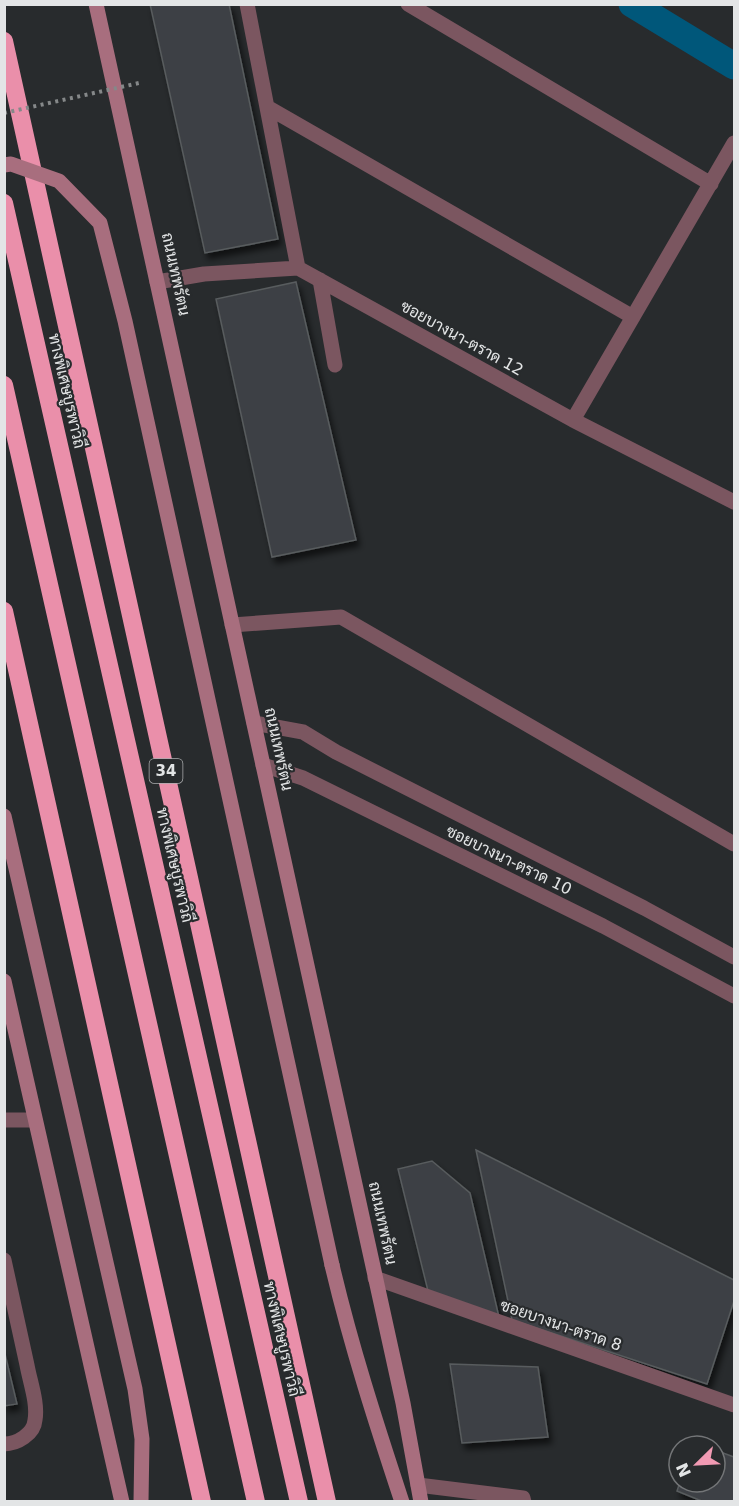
<svg xmlns="http://www.w3.org/2000/svg" width="739" height="1506" font-family="'DejaVu Sans',Sarabun,sans-serif">
<style>
.lines{fill:none;stroke-linecap:round;stroke-linejoin:round}
.canal{stroke:#00577a;stroke-width:27}
.building{fill:#3e4144;stroke:#585c5e;stroke-width:1.5;filter:url(#shadow)}
.lane{stroke:#7b5660;stroke-width:15}
.street{stroke:#7b5660;stroke-width:15}
.secondary{stroke:#a86e7e;stroke-width:15}
.highway{stroke:#ea8faa;stroke-width:18}
.path-bridge{stroke:#858889;stroke-width:4;stroke-dasharray:3 4.5;stroke-linecap:butt}
.secondary-bridge{stroke:#a86e7e;stroke-width:15}
.labels{text-anchor:middle;dominant-baseline:central;stroke-width:4.5;stroke-linejoin:round;paint-order:stroke}
.shield{fill:#282b2d;stroke:#abadae;stroke-width:1.5}
.shield-label{font-size:15px;font-weight:bold;fill:#e3e5e6}
.street-label{font-size:16px;fill:#e3e5e6;stroke:#282b2d}
</style>
<defs>
<filter id="shadow"><feDropShadow dx="3.5" dy="6" stdDeviation="3" flood-color="#0009"/></filter>
</defs>
<rect width="100%" height="100%" fill="#282b2d"/>
<g class="lines">
<path class="canal" d="M632 4 734 66"/>
</g>
<path class="building" d="M150 4H229L278 239 205 253Z
M296 282 356 540 272 557 216 299Z
M476 1150 734 1280V1301L707 1384 512 1320Z
M432 1161 470 1193 499 1317 428 1291 398 1169Z
M4 1350 17 1404 4 1406Z
M450 1364 538 1367 548 1437 462 1443Z
M715 1450 734 1457V1502H704L677 1491 680 1482H715Z"/>
<g class="lines">
<path class="lane" d="M232 625 341 617 734 844
M254 723 303 732 336 752 644 908 734 957
M4 1120H35
M4 1260C12 1295 19 1330 27 1365 30 1382 38 1403 35 1420 34 1434 17 1444 4 1444
M418 1485 523 1498 524 1502"/>
<path class="street" d="M247 4 298 268
M408 4 711 184
M267 107 633 317
M320 280 335 365
M157 282 204 274 298 268 573 420 734 502
M573 420 734 143
M263 765 303 778 603 926 734 996
M375 1278 734 1405"/>
<path class="secondary" d="M96 4 403 1403 421 1502
M4 816 135 1389 142 1439 141 1502
M4 981 122 1502
M332 1265C351 1346 376 1423 402 1502"/>
<path class="highway" d="M4 41 327 1502
M4 203 299 1502
M4 385 256 1502
M4 611 202 1502"/>
<path class="path-bridge" d="M4 113 139 83"/>
<path class="secondary-bridge" d="M4 165 11 164 59 181 100 223 125 321 332 1265"/>
</g>
<g class="labels">
<rect class="shield" x="149.5" y="759" width="33" height="24" rx="4.5"/>
<g class="shield-label">
<text x="166" y="771">34</text>
</g>
<g class="street-label">
<text transform="translate(176 274) rotate(78)">ถนนเทพรัตน</text>
<text transform="translate(462 338) rotate(29)">ซอยบางนา-ตราด 12</text>
<text transform="translate(67 391) rotate(77)">ทางพิเศษบูรพาวิถี</text>
<text transform="translate(279 749) rotate(78)">ถนนเทพรัตน</text>
<text transform="translate(509 860) rotate(26)">ซอยบางนา-ตราด 10</text>
<text transform="translate(175 865) rotate(77)">ทางพิเศษบูรพาวิถี</text>
<text transform="translate(383 1223) rotate(78)">ถนนเทพรัตน</text>
<text transform="translate(561 1325) rotate(19)">ซอยบางนา-ตราด 8</text>
<text transform="translate(282 1339) rotate(77)">ทางพิเศษบูรพาวิถี</text>
</g>
</g>
<rect width="739" height="1506" fill="none" stroke="#e3e5e6" stroke-width="12"/>
<g transform="translate(697 1464) rotate(246)"><circle r="28" fill="#282b2d" stroke="#737577" stroke-width="1.5"/>
<path d="M0-4.5L10 22L0 15L-10 22Z" fill="#f19ab3"/>
<text y="-9" font-size="16" font-weight="bold" text-anchor="middle" fill="#e3e5e6">N</text>
</g>
</svg>
